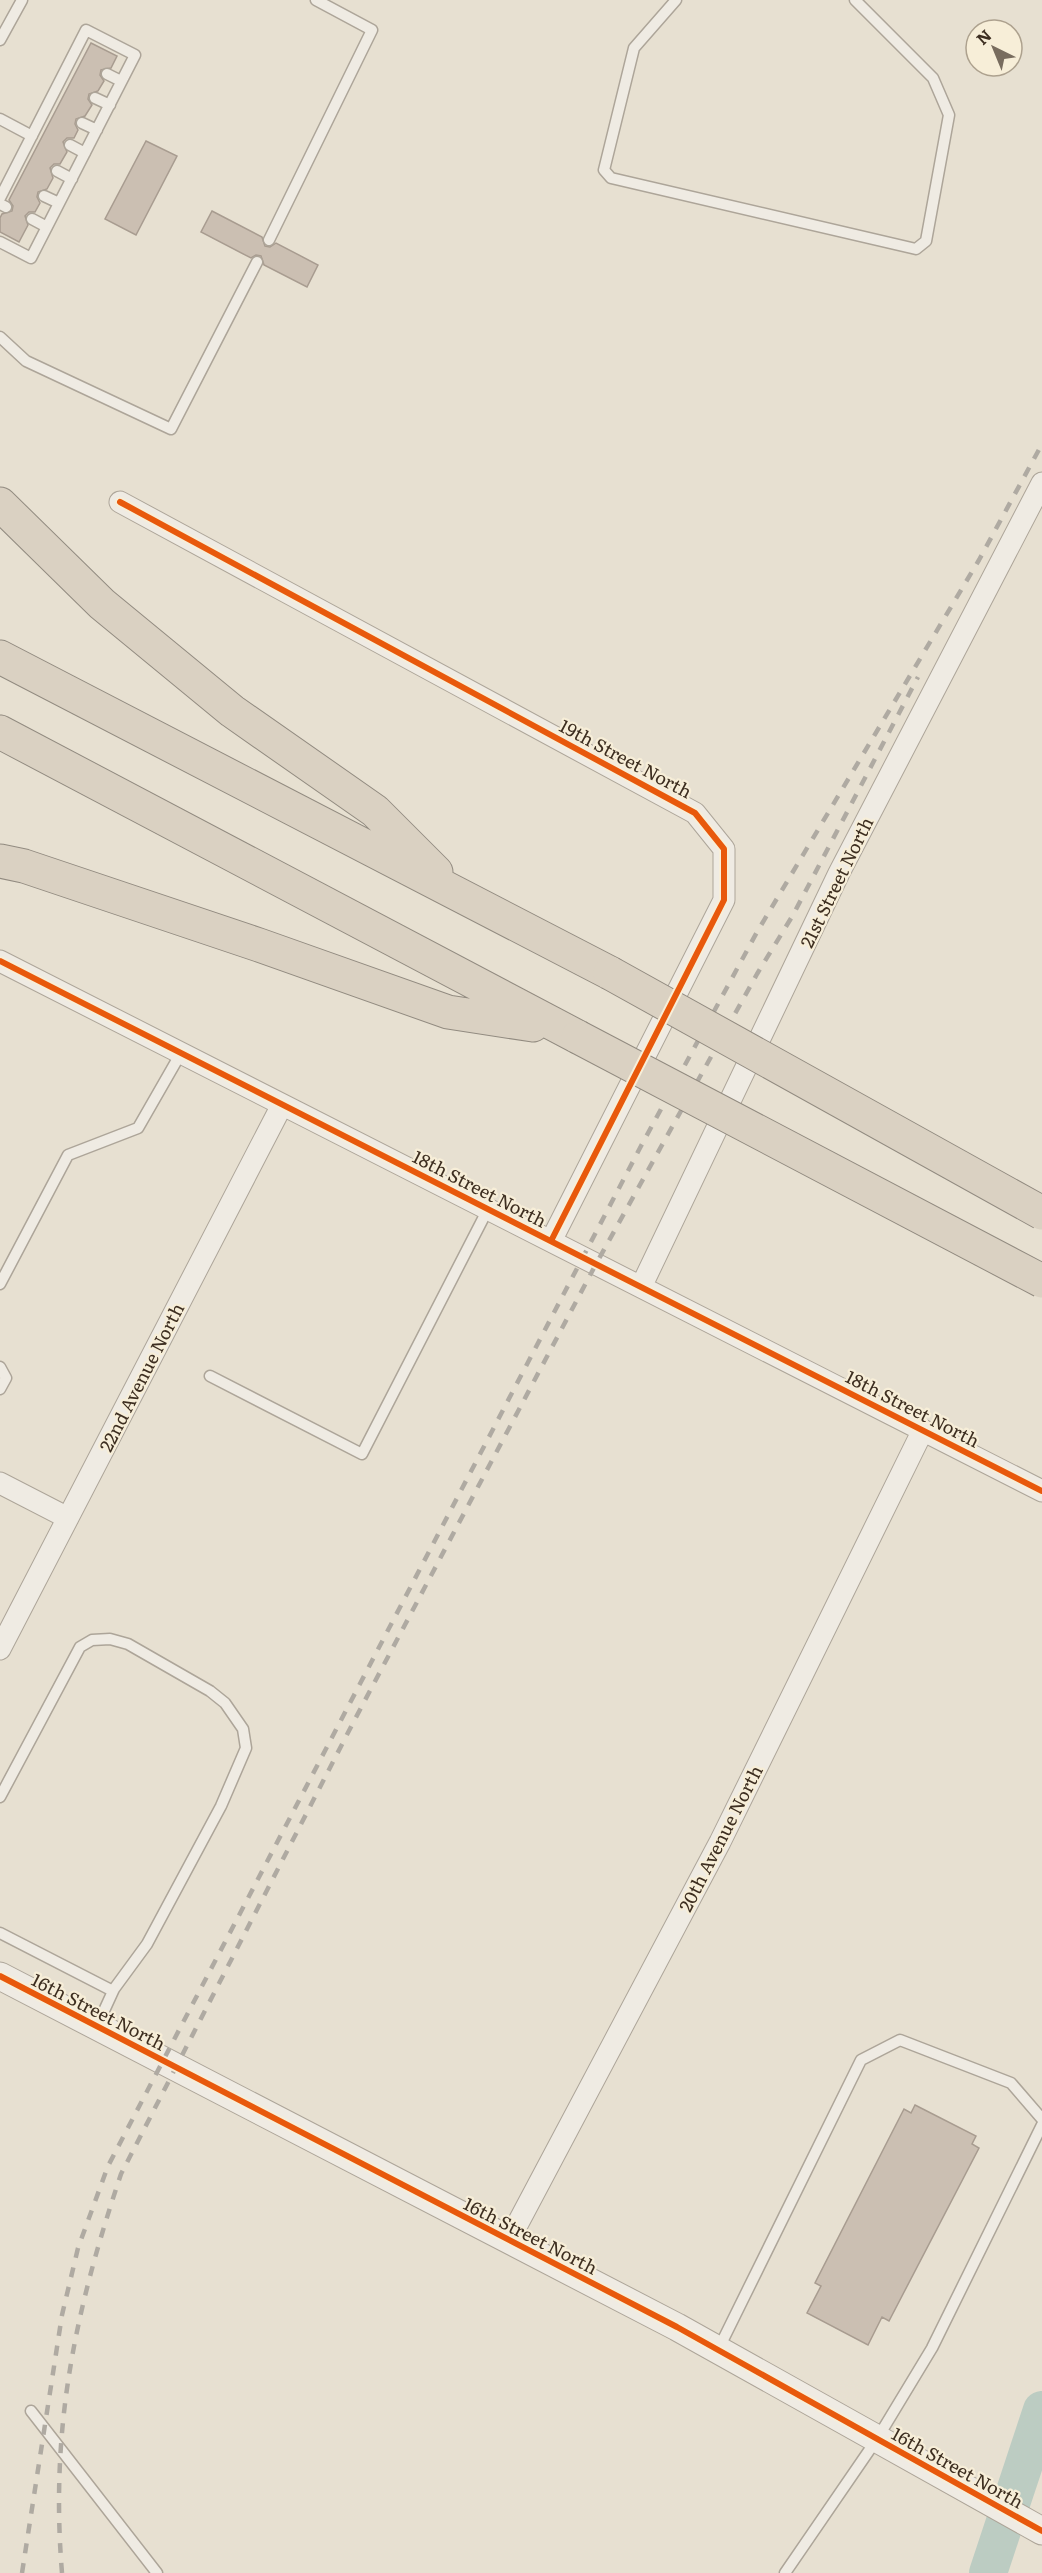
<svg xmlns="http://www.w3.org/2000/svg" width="1042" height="2573" font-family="Literata,serif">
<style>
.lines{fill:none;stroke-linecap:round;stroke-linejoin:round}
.river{stroke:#bcccc2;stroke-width:38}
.building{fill:#cbbfb2;stroke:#a89c90;stroke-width:1.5}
.service-casing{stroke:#ada599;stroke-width:13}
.minor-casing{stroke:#ada599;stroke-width:23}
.tertiary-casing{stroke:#ada599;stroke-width:29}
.motorway-casing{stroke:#928b80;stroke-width:35}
.service{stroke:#efebe3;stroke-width:10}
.minor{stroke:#efebe3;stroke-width:21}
.tertiary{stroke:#efebe3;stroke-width:27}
.motorway{stroke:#dad1c2;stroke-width:33}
.rail{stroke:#afaaa2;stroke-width:4.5;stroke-dasharray:10 10;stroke-linecap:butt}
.motorway-bridge-casing{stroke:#928b80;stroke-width:35;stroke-linecap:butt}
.motorway-bridge{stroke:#dad1c2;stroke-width:33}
.cycleway-casing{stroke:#f7eed8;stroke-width:10}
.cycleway{stroke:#e8590c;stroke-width:6}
.labels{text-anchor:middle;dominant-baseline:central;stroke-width:4.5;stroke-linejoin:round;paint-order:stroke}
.street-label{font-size:18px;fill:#3d2e20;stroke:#f7eed8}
</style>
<rect width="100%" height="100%" fill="#e7e0d1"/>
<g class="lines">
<path class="river" d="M988 2573 1042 2410"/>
</g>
<path class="building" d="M91 43 117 56 111 68 101 70 100 75 104 81 98 91 89 94 88 99 92 105 85 116 76 119 75 124 78 130 74 138H67L63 142 67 152 60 164H54L50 168 53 178 47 189 38 192 37 197 40 203 35 212H29L25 216 28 225 19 242 0 232V218L2 214 12 211 13 206 9 200Z
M146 141 177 156 136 235 105 219Z
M212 211 262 237 265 246 270 247 276 243 318 265 307 287 264 265 261 256 256 255 251 258 201 232Z
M915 2105 976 2136 972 2144 979 2148 889 2321 882 2317 868 2345 807 2313 821 2286 815 2283 904 2109 911 2113Z"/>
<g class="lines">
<g class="service-casing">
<path id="service" d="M676 0 634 48 604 170 611 178 916 249 926 241 949 115 933 78 855 0
M0 40 22 0
M107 74 121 81
M95 98 110 105
M0 119 32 136
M82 123 97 130
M70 145 85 153
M57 171 72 179
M44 196 59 203
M0 198 86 30 135 55 31 258 0 242
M0 204 6 207
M32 219 47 227
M269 240 372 30 316 0
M0 337 26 361 171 429 257 262
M0 1284 68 1155 138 1128 181 1053
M0 1367 6 1378 0 1389
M210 1376 362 1454 488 1209
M0 1797 80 1647 92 1640 110 1639 128 1644 210 1691 225 1703 243 1729 246 1748 221 1806 147 1944 114 1989 97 2026
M0 1933 113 1991
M718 2350 861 2060 900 2040 1011 2083 1042 2119
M31 2411 157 2573
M785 2573 877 2439 932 2348 1042 2125"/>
</g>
<g class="minor-casing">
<path id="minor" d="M120 502 695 813 724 849V900L551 1241
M0 961 1042 1491
M641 1287 839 873 1042 483
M0 1483 68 1518
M0 1649 282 1105
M509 2240 720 1842 923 1430"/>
</g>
<g class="tertiary-casing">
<path id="tertiary" d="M0 1976 677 2327 1042 2531"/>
</g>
<g class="motorway-casing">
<path id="motorway" d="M0 504 102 604 232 711 375 811 436 872
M0 657 610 973
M0 732 578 1037
M0 861 24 866 259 945 448 1012 533 1025"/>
</g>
<use href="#service" class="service"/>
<use href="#minor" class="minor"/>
<use href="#tertiary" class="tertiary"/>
<use href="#motorway" class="motorway"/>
<path class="rail" d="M22 2573 62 2315 78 2248 108 2166 641 1146 757 932 979 560 1042 444
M62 2573C50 2428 75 2311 121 2174L354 1721 596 1264 757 974 793 915 918 677"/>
<g class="motorway-bridge-casing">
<path id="motorway-bridge" d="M610 973 1042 1213
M578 1037 1042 1281"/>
</g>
<use href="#motorway-bridge" class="motorway-bridge"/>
<g class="cycleway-casing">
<path id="cycleway" d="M120 502 695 813 724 849V900L551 1241
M0 961 1042 1491
M0 1976 677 2327 1042 2531"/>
</g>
<use href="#cycleway" class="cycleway"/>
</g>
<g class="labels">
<g class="street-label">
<text transform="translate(626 758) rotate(28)">19th Street North</text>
<text transform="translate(836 882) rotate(-64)">21st Street North</text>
<text transform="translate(480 1188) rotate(27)">18th Street North</text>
<text transform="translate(141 1377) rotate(-63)">22nd Avenue North</text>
<text transform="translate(913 1408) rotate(27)">18th Street North</text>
<text transform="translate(720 1838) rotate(-63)">20th Avenue North</text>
<text transform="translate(99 2011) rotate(27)">16th Street North</text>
<text transform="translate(531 2235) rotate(27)">16th Street North</text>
<text transform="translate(958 2467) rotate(29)">16th Street North</text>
</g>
</g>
<g transform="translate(994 48) rotate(317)"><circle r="28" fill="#f7eed8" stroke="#ada18e" stroke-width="1.5"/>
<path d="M0-4.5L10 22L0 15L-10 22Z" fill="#786c5e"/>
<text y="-9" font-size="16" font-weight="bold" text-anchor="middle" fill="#3d2e20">N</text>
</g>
</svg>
